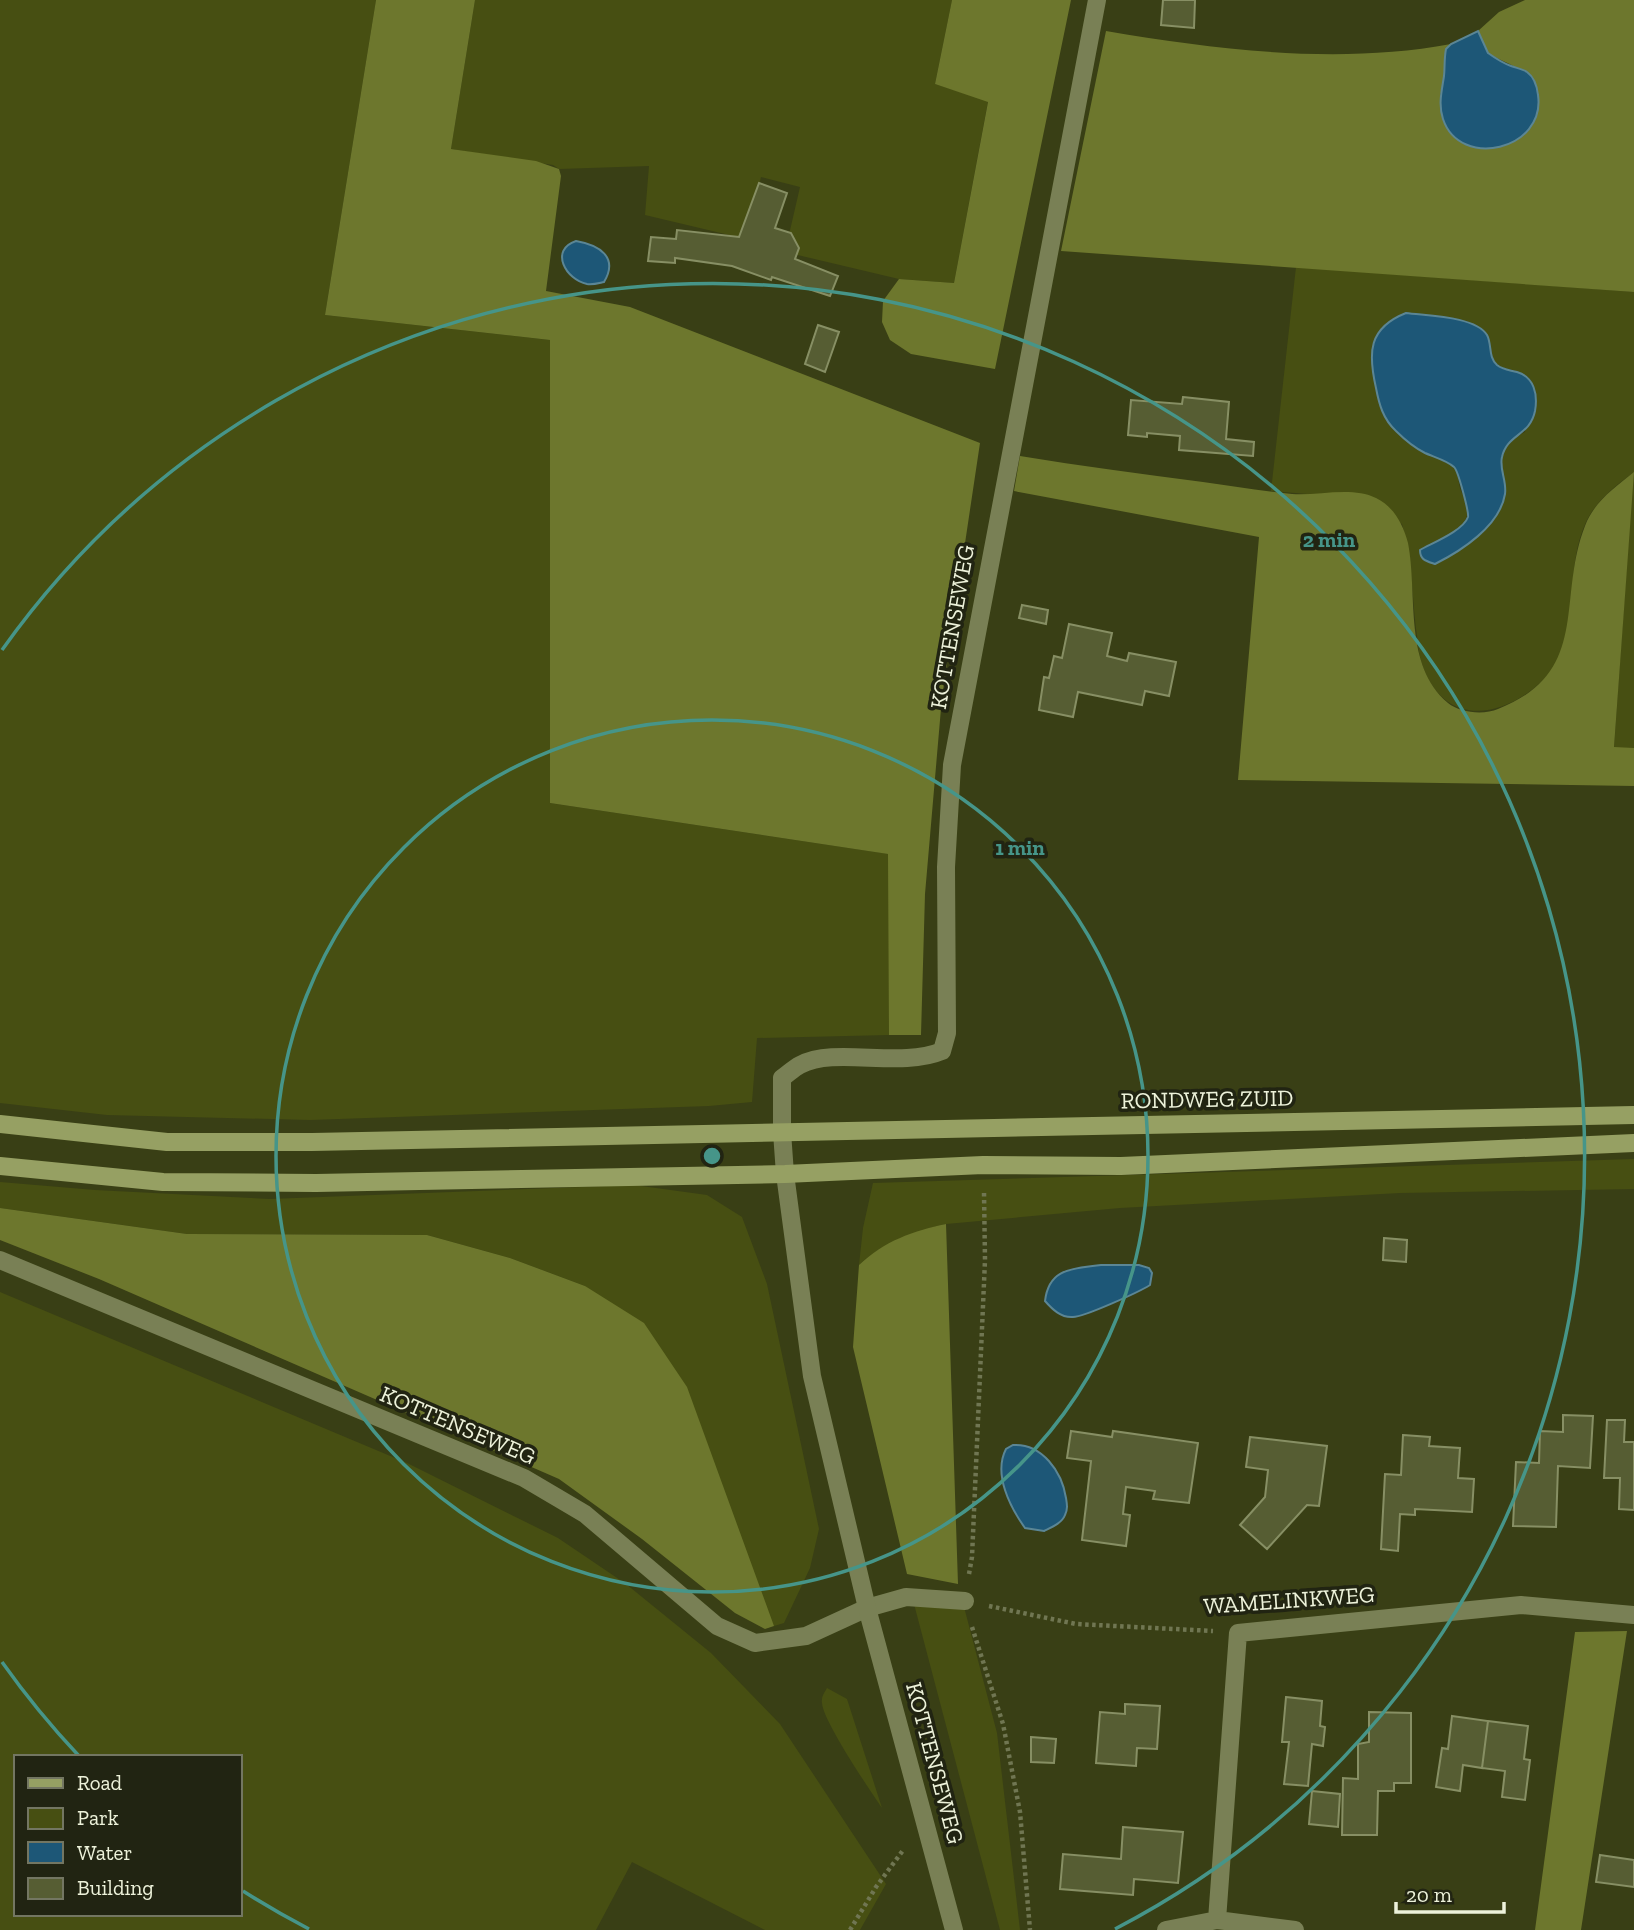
<svg xmlns="http://www.w3.org/2000/svg" width="1634" height="1930" font-family="'Zilla Slab',serif">
<style>
.green{fill:#474f12;fill-rule:evenodd}
.forest{fill:#6d772d}
.water{fill:#1d5777;stroke:#5b8695;stroke-width:2}
.building{fill:#565d33;stroke:#878f64;stroke-width:2}
.lines{fill:none;stroke-linecap:round;stroke-linejoin:round}
.path{stroke:#707652;stroke-width:4.5;stroke-dasharray:3.5 3.5;stroke-linecap:butt}
.minor{stroke:#798055;stroke-width:18}
.tertiary{stroke:#798055;stroke-width:18}
.primary{stroke:#96a063;stroke-width:18}
.ring{fill:none;stroke:#469589;stroke-width:3.5}
.labels{text-anchor:middle;dominant-baseline:central;stroke-width:7;stroke-linejoin:round;paint-order:stroke}
.street-label{font-size:23px;fill:#edf2da;stroke:#212412}
.centre{fill:#469589;stroke:#212412;stroke-width:3.5}
.ring-label{font-size:21px;text-anchor:middle;font-weight:bold;fill:#469589;stroke:#212412;stroke-width:7;stroke-linejoin:round;paint-order:stroke}
</style>
<rect width="100%" height="100%" fill="#393f15"/>
<path class="green" d="M0 0H376L325 315 550 340V803L889 854V1035L757 1038 752 1102 709 1106 310 1120 107 1115 0 1103Z
M475 0H952L935 84 988 101 954 283 899 279 785 252 800 187 761 177 746 239 645 215 649 166 559 169 553 165 451 149Z
M1296 267 1634 292V748H1614L1633 473C1615 486 1596 501 1586 522 1566 565 1578 614 1560 657 1555 669 1543 681 1533 689 1489 723 1439 720 1421 661 1418 651 1418 640 1416 629 1412 594 1412 559 1402 524L1346 492 1319 495 1271 491ZM1434 318 1467 321 1489 340C1494 381 1509 360 1531 380L1525 432C1495 448 1501 459 1505 488L1424 561 1420 550C1437 539 1474 530 1467 503 1466 498 1461 493 1460 488 1457 475 1459 466 1444 462Z
M1634 1159V1189L1400 1193 1120 1208 946 1224C916 1231 882 1243 859 1265L863 1228 873 1183Z
M0 1182 95 1190 270 1199 634 1185 707 1195 742 1217 767 1284 819 1529 810 1568 784 1623 774 1626 585 1286 510 1258 427 1235 187 1234 0 1208Z
M0 1292 407 1463 558 1538 626 1584 711 1653 780 1724 886 1884 860 1930H765L632 1862 596 1930H0ZM16 1757H240V1914H16Z
M963 1603 997 1733 1020 1930H1000L914 1604Z
M827 1688 847 1699 882 1808C869 1789 823 1721 822 1703 821 1697 824 1693 827 1688Z"/>
<path class="forest" d="M376 0H475L451 149 536 161 559 169 561 176 546 291 630 307 980 443 942 697 925 894 921 1035H889L888 854 550 803V340L325 315Z
M952 0H1071L995 369 911 354 890 340 882 322 883 301 899 279 954 283 988 102 935 84Z
M1525 0H1634V292L1061 251 1106 31C1219 50 1338 65 1451 44 1442 53 1445 60 1444 72 1444 80 1442 89 1440 96L1535 117C1547 71 1520 72 1488 53L1478 31 1499 12Z
M1020 456C1081 466 1142 474 1203 482 1233 486 1262 491 1292 494 1318 496 1352 486 1376 498 1394 507 1403 524 1408 543 1418 595 1403 665 1448 703 1460 713 1484 715 1498 709 1592 672 1556 600 1585 526 1594 502 1614 488 1634 472L1614 747 1634 748V786L1238 780 1259 537 1014 491Z
M0 1208 187 1234 427 1235 510 1258 585 1286 644 1323 687 1387 774 1626 765 1629 735 1613 642 1539 559 1479 99 1279 0 1240Z
M946 1224 958 1584 907 1574 853 1347 859 1265C884 1241 913 1231 946 1224Z
M1627 1631 1581 1930H1535L1575 1632Z"/>
<path class="water" d="M1478 31 1488 53C1495 58 1503 63 1511 66 1516 68 1523 69 1527 72 1534 77 1537 86 1538 95 1546 150 1460 170 1443 119 1438 104 1442 90 1444 76 1445 67 1444 59 1446 49L1451 44Z
M576 241C599 245 619 257 604 282 599 283 593 285 587 284 566 280 549 250 576 241Z
M1406 313C1427 316 1475 316 1487 335 1492 344 1488 357 1497 365 1503 370 1510 370 1517 372 1534 377 1538 394 1535 411 1530 436 1507 434 1502 457 1499 469 1507 481 1505 494 1500 526 1461 551 1435 564 1426 561 1420 560 1420 550 1432 543 1463 531 1468 517 1469 512 1458 470 1454 467 1448 461 1434 457 1425 453 1415 448 1404 439 1396 431 1383 419 1379 404 1376 388 1368 353 1368 328 1406 313Z
M1101 1265H1139L1149 1268 1152 1273 1150 1285C1139 1292 1084 1317 1073 1317 1061 1318 1052 1309 1045 1301 1049 1267 1074 1269 1101 1265Z
M1013 1445C1042 1443 1062 1472 1066 1498 1067 1504 1068 1509 1065 1515 1062 1523 1052 1527 1044 1531L1025 1528C1010 1507 993 1474 1006 1449Z"/>
<path class="building" d="M1163 0H1195L1194 28 1161 25Z
M759 183 787 193 775 228 791 233 799 248 795 259 838 276 830 296 772 277 771 280 732 266 675 258V263L648 261 651 237 676 239 677 230 739 237Z
M818 325 839 332 825 372 805 364Z
M1183 397 1229 402 1226 439 1254 442 1253 456 1179 450 1180 436 1147 433V437L1128 435 1131 400 1182 404Z
M1022 605 1048 610 1046 624 1019 618Z
M1069 624 1112 633 1107 656 1127 661 1129 653 1176 662 1169 696 1145 691 1142 705 1078 692 1073 717 1039 710 1044 677 1049 678 1054 656 1062 658Z
M1384 1238 1407 1240 1406 1262 1383 1260Z
M1563 1415 1593 1416 1590 1468 1558 1466 1556 1527 1513 1526 1516 1462 1539 1463 1540 1431 1563 1432Z
M1607 1420H1625L1624 1442H1634V1510L1619 1509 1620 1478H1604Z
M1071 1431 1112 1437 1113 1431 1198 1443 1189 1503 1153 1499 1155 1491 1126 1487 1123 1514 1130 1515 1126 1546 1082 1540 1091 1461 1067 1458Z
M1403 1435 1430 1437 1429 1446 1460 1448 1458 1478 1474 1479 1472 1512 1415 1509V1515L1400 1514 1398 1551 1381 1549 1385 1474 1401 1475Z
M1250 1437 1327 1446 1319 1506 1307 1505 1267 1549 1240 1525 1265 1497 1268 1470 1246 1467Z
M1286 1697 1322 1701 1320 1726 1325 1727 1323 1746 1312 1744 1308 1786 1284 1784 1289 1742H1282Z
M1125 1704 1160 1706 1157 1749 1137 1748 1136 1766 1096 1763 1100 1712 1125 1714Z
M1369 1712 1411 1713V1783H1394V1791H1378L1377 1835H1342L1343 1778 1358 1779V1744L1369 1742Z
M1452 1716 1488 1721 1482 1768 1463 1765 1460 1791 1436 1787 1442 1748 1448 1749Z
M1488 1721 1528 1726 1524 1759 1530 1760 1525 1800 1502 1797 1505 1771 1482 1768Z
M1031 1737 1056 1739 1054 1763 1031 1762Z
M1312 1791 1340 1794 1338 1827 1309 1824Z
M1123 1827 1183 1832 1178 1883 1134 1879 1133 1895 1060 1889 1063 1854 1121 1859Z
M1600 1855 1634 1860V1887L1596 1882Z"/>
<g class="lines">
<path class="path" d="M969 1574 972 1557 985 1260 984 1192
M989 1606 1076 1624 1213 1631
M972 1627 1003 1724 1020 1812 1030 1930
M850 1930 876 1887 904 1849"/>
<path class="minor" d="M782 1132V1078C788 1074 794 1068 800 1065 836 1046 899 1069 942 1051L947 1033 946 867 952 765 1097 0
M0 1260 524 1478 585 1514 717 1626 755 1643 806 1636 867 1608 906 1597 965 1601
M1217 1920 1238 1633 1521 1605 1634 1615
M1166 1930 1217 1920 1295 1930"/>
<path class="tertiary" d="M782 1132 785 1174 812 1376 867 1608 954 1930"/>
<path class="primary" d="M0 1124 167 1142H312L1634 1115
M0 1166 163 1182 316 1183 785 1174 983 1165 1121 1166 1634 1143"/>
</g>
<g class="ring">
<circle cx="712" cy="1156" r="436"/>
<path d="M309 1929A872 872 0 0 1 243 1891M79 1756A872 872 0 0 1 2 1662M2 650A872 872 0 1 1 1115 1929"/>
</g>
<g class="labels">
<g class="street-label">
<text transform="translate(952 627) rotate(-80)">KOTTENSEWEG</text>
<text transform="translate(1207 1099) rotate(-1)">RONDWEG ZUID</text>
<text transform="translate(458 1425) rotate(23)">KOTTENSEWEG</text>
<text transform="translate(1289 1600) rotate(-4)">WAMELINKWEG</text>
<text transform="translate(935 1763) rotate(75)">KOTTENSEWEG</text>
</g>
</g>
<circle cx="712" cy="1156" r="10" class="centre"/>
<g class="ring-label">
<text x="1329" y="547">2 min</text>
<text x="1020" y="855">1 min</text>
</g>
<rect x="14" y="1755" width="228" height="161" fill="#212412" stroke="#737662" stroke-width="2"/>
<rect x="28" y="1778" width="35" height="10" fill="#96a063" stroke="#737662" stroke-width="2"/>
<text x="77" y="1790" font-size="21" fill="#edf2da">Road</text>
<rect x="28" y="1808" width="35" height="21" fill="#474f12" stroke="#737662" stroke-width="2"/>
<text x="77" y="1825" font-size="21" fill="#edf2da">Park</text>
<rect x="28" y="1842" width="35" height="21" fill="#1d5777" stroke="#737662" stroke-width="2"/>
<text x="77" y="1860" font-size="21" fill="#edf2da">Water</text>
<rect x="28" y="1878" width="35" height="21" fill="#565d33" stroke="#737662" stroke-width="2"/>
<text x="77" y="1895" font-size="21" fill="#edf2da">Building</text>
<path d="M1396 1902v10h108v-10" fill="none" stroke="#edf2da" stroke-width="3.5"/>
<text x="1406" y="1902" font-size="21" fill="#edf2da" stroke="#212412" stroke-width="5" paint-order="stroke">20 m</text>
</svg>
